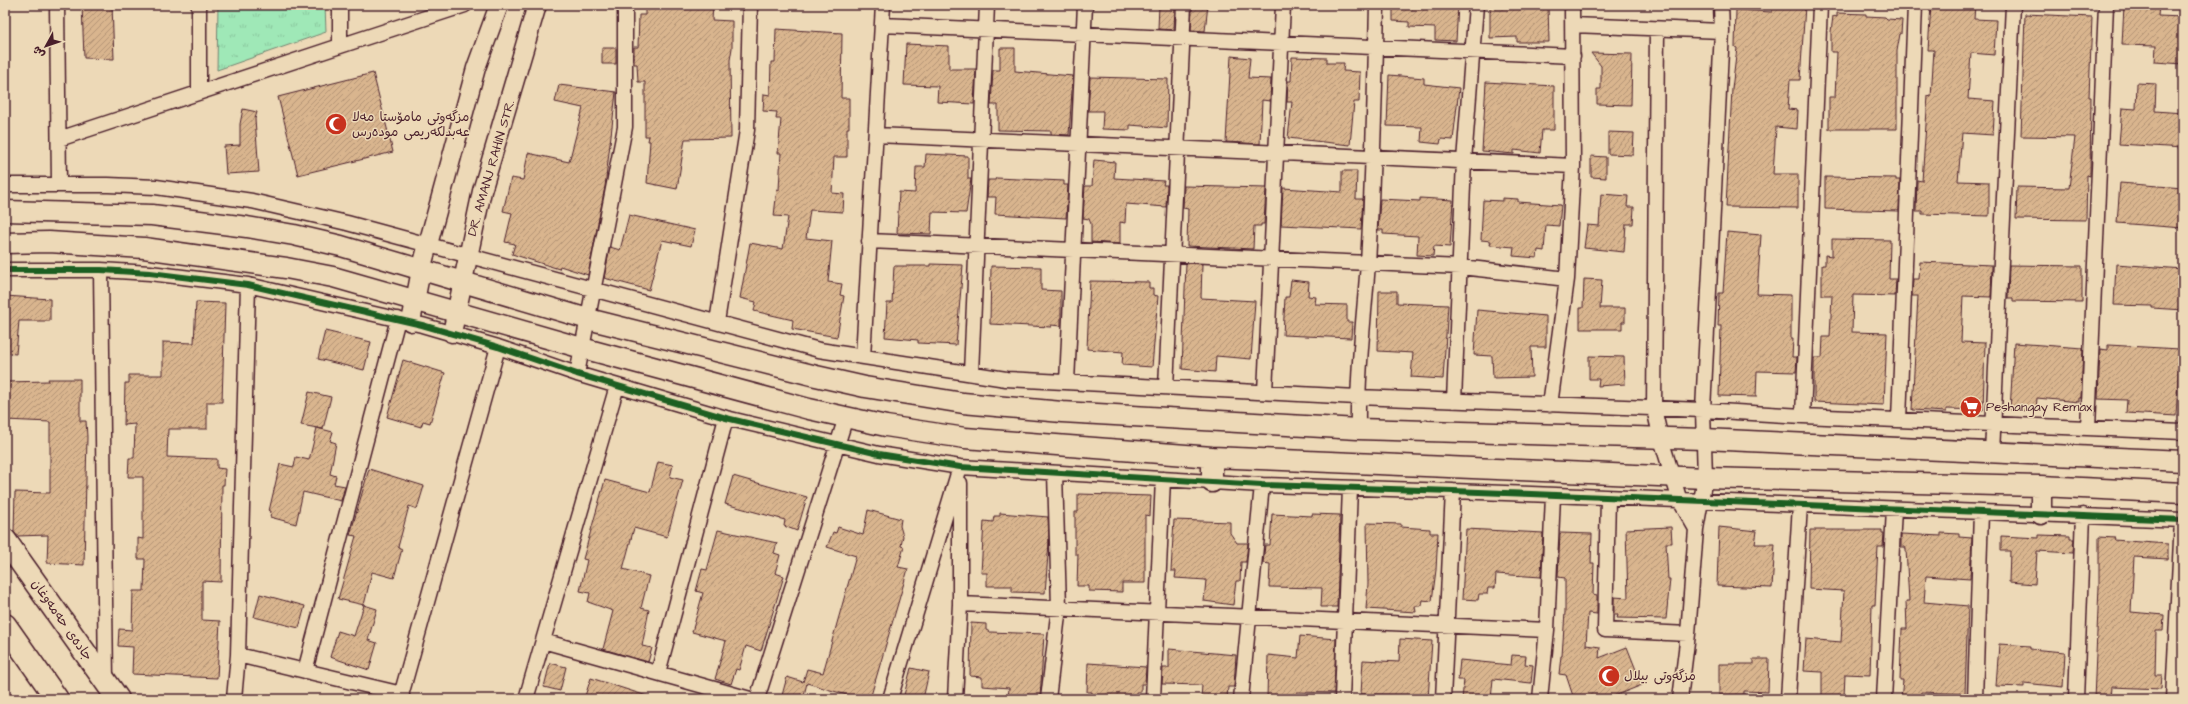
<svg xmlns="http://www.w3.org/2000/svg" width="2188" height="704" font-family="'Architects Daughter','Playpen Sans Arabic',sans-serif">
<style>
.grass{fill:url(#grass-tufts);stroke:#748471}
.building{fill:url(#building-hatch);stroke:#4a1f2b}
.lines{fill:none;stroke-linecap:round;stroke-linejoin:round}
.minor-casing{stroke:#4a1f2b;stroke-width:17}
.tertiary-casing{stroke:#4a1f2b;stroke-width:21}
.secondary-casing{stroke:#4a1f2b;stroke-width:23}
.primary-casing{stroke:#4a1f2b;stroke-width:25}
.minor{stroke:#edd9b7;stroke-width:14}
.tertiary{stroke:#edd9b7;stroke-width:18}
.secondary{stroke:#edd9b7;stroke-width:20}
.primary{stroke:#edd9b7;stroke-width:22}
.cycleway-casing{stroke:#edd9b7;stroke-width:8}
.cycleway{stroke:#1b5e20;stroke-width:6}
.labels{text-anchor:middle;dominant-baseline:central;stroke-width:3;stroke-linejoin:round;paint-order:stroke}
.poi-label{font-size:13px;fill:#4a1f2b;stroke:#edd9b7;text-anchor:start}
.street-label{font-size:13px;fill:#4a1f2b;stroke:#edd9b7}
</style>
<defs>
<pattern id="grass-tufts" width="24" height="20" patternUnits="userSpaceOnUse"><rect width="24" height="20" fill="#9fe8b7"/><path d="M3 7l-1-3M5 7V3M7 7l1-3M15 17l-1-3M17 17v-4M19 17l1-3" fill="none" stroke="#8ac79e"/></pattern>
<pattern id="building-hatch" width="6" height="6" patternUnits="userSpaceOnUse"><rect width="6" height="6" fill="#d9b58e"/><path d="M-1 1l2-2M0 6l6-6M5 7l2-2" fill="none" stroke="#b29374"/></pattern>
</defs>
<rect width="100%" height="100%" fill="#edd9b7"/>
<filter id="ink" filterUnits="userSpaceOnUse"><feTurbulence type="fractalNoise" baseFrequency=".025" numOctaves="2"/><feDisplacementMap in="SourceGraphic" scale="8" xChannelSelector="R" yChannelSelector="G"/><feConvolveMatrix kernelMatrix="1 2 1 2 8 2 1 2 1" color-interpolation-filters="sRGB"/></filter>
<g filter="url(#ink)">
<path class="grass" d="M218 5H325L326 32 217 70Z"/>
<path class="building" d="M82 5H112L114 59 84 58Z
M645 5H713L712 20 732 21V48L730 60 731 138 685 139 677 189 647 183 650 141H648L649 136H645V82H638L637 64H634V47H638L639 15H645Z
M1159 5H1175L1174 30 1158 29Z
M1192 5H1208L1205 31 1191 30Z
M1393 5H1458L1456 41 1435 40V28L1409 27V22L1393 21Z
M1490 5H1548L1549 42H1517V37L1490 38Z
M1772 5 1805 6 1800 80H1790L1788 109 1798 110 1797 129 1776 127 1773 174H1798V208L1726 207 1732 89 1737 48 1735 47 1736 10 1772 12Z
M1931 5H1975L1974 19 1996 20 1994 55 1971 53 1968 99 1995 101 1993 135 1962 133 1958 181 1989 182V216L1922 214V211H1916L1917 180 1922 181 1928 96 1931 97 1934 50H1928Z
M2124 5H2159L2158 16 2183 17V64L2155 62 2156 46 2122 45Z
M1837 13 1866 14V16L1885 17 1887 19 1902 20 1901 34H1900L1897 51V129H1829V97H1835L1837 52H1831V32L1833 16 1837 17Z
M2025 14 2092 17 2089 97H2091L2090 176 2087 175 2086 220 2016 219 2017 187 2069 188 2075 137 2021 136Z
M776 29 842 33 841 98H849V128H847V157H834L832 193 844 194 843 212 810 210 806 238 832 241 828 282 842 284 840 295 844 296 837 337 792 329 793 320 754 311 756 302 740 298 750 243 783 249 788 217 774 216 777 189 779 190 781 153H778L781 119H776L777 112 763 111 764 94 770 95 771 62H775Z
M906 44 949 46V69H976L974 104 937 102 938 86 904 85Z
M602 48H616V64H602Z
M1000 48H1015V71L1073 76 1069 135 1051 134V131L998 130V105H991L993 70H1000Z
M1591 53 1632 54 1631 105 1597 104V89H1601V66Z
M1231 56 1250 58 1248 78 1271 79 1270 101 1262 100 1260 144 1226 142Z
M1292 57 1327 58V63H1344L1343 71 1360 72 1359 102H1354L1350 145 1288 138 1292 102H1287L1288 81H1291Z
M373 73 393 152 298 175 278 97Z
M1389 75 1424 78V84L1459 88 1453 140 1441 139 1440 144 1421 142 1422 127 1387 126Z
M1090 77 1168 79 1167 128 1130 125V130L1102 129 1103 111H1088Z
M1486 82 1554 86V130H1542L1540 153 1514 150V154L1482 151Z
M2137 83 2156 84 2155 111 2183 113V148L2119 144 2122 108 2136 109Z
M559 85 616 92 605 187 588 275 560 266 559 269 512 254 515 244 505 242 512 213 503 211 511 178 523 180 528 153 569 162 583 108 555 102Z
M243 109 257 112 255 119 259 172 226 174 224 146 240 145V124Z
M1608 132 1634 133 1633 155 1608 154Z
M926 154 968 156V179H971L966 213 932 212 931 234 897 233 899 192 915 193 916 167H925Z
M1591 156 1606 157V178L1591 177Z
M1094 160 1115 162 1114 178 1164 181 1163 185H1167L1166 207 1126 204 1125 223 1120 222V244L1091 242V224L1089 219 1083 218 1085 186H1092Z
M1342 171H1357L1356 199H1363L1361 229 1281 225 1283 188 1342 192Z
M1825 177 1896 178V180H1900L1899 211 1825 209Z
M996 178 1064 181V185H1068L1066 218 995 214 996 197H987L988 180H995Z
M2120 183 2183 188V228L2117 223Z
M1184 186 1266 188 1264 224H1261V226H1254L1253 249 1187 246 1188 209 1183 208Z
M1601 194 1628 196 1627 207H1634L1633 224H1626L1624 252 1584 248 1587 225 1599 226Z
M1420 198 1453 200 1450 247 1434 246 1433 256 1417 255 1418 236 1383 234V230H1378L1380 199 1420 201Z
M1502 198 1518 199V202L1561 205 1559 226 1546 225 1544 251 1538 250 1537 258 1513 256 1514 247 1490 245 1491 241 1481 240 1483 200 1502 201Z
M629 215 695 230 691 246 662 240 649 290 604 278 610 247 620 250Z
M1727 232 1761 235 1757 294 1791 295V339H1793L1792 357H1797L1796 372 1757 371 1756 397 1719 396 1721 326H1718L1719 293H1723Z
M1832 239 1890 240 1889 279H1896L1895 296 1853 295 1852 332 1887 333 1884 405 1814 402V358H1822L1823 337H1830L1832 295H1822V265H1825V255L1832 256Z
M1920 262 1992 265 1991 297 1963 296 1961 342 1985 343 1983 410 1946 409V412L1912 410 1918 296H1912L1913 279H1919Z
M1186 263 1202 264 1201 298 1255 301 1251 359 1216 356 1215 372 1182 369Z
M930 264 963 265 956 345 918 343V340L885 337 887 303H892L894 266H930Z
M2116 264 2183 269V310L2152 308V306L2114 305Z
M2009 265 2082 266V302L2013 301V298H2008Z
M991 266 1041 267V290L1061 291V326L1051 325V327L990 324Z
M1584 279 1602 280 1600 308H1625V322H1622V329H1580V308H1583Z
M1291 280 1309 282 1308 296 1316 297 1315 304 1347 305V322H1352L1351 338 1283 335 1285 297H1289Z
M1090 281 1149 282V288H1153V295L1158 296 1152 367 1122 365 1123 352 1087 349Z
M1379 291H1397V303L1448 305 1443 379 1411 377 1413 353 1378 351Z
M5 296 50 299V321H19L16 354 5 353Z
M196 302 225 303 222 402H207V429H168L167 457 217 459V468L225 469 224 485H222L221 582 202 581V620L220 621 217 678 132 674 133 647 118 646 119 629 132 630 133 591H144L145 559H138V538L143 539V477H128L129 458H134L135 424 124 425 125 383H129V375H163V342L194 343Z
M1477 310 1546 316V347H1531L1532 377 1493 378 1492 356 1474 355Z
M325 331 371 342 364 370 318 359Z
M2014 343 2083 348 2081 398H2079V402L2037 398 2036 411 2010 410Z
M2108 345 2180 349 2176 416 2126 413 2127 400 2098 399 2100 349 2108 350Z
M1589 356 1624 357 1625 384 1598 386 1599 379H1589Z
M403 360 445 373 430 423 423 421 421 427 387 417Z
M48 379H80V421H86L87 437 84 565 47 563 48 535 17 536 14 532 15 492 50 493V422L5 420V382L49 381Z
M309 392 331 397 323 429 301 425Z
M317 428 333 432 330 441 336 443 330 474 336 476 334 484 345 486 341 501 303 492 296 524 270 517 271 511H269L280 464 294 467 296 457 309 460Z
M658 462 673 465 670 477 683 480 667 537 634 528 623 569 649 576 641 608 649 610 642 646 652 648 648 662 603 649 613 611 588 602 590 593 580 591 587 560 583 559 605 480 650 492Z
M369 469 424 486 417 509 409 506 398 547 402 549 394 578 372 572 364 605 338 599 356 536 350 535Z
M733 476 807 497 797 531 784 526 785 520 725 504Z
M1078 494 1151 496 1150 516 1145 515V583H1122V592L1089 591V586H1077L1078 554H1075V512H1078Z
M868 510 901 519 900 526 903 536 901 546 904 547 898 567 908 569 870 699H860L807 683 803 699H781L787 677 803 682 807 669 823 673 856 556 827 547 833 532 836 533 838 527 863 535Z
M1000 513 1048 517 1049 542 1045 593 1012 592V586H987V573H981L984 521 993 522 994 516H1000Z
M1272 514 1312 516V514L1340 515 1337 607H1321L1322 588 1269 587 1270 564 1263 563 1265 545H1270Z
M1174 520 1230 522V533L1237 543H1248L1246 562H1241L1240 581H1236L1233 605 1204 601 1206 580 1175 578 1176 571H1171Z
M1367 523 1401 524V527L1430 529V533H1438L1436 570 1432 601 1422 600 1421 606H1415L1416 612 1366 609 1368 584Z
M1671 527 1672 543H1666L1668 579H1670L1666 619 1617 618 1618 615H1614V597L1628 598 1626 529Z
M1719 527 1757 531 1755 544H1775L1772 588 1717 586Z
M1466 529 1543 533 1541 577 1496 574 1495 588H1488L1487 594H1479L1478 600 1462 599Z
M718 530 777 543 774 553 780 555 775 573 784 576 761 651 746 646 739 670 736 669 731 684 715 679 726 641 692 632 703 593 696 591 702 569 707 570Z
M1810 530H1882V533H1884L1883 547H1878L1875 605H1872L1870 675 1845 674 1844 697 1822 696V672L1804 671 1806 639 1841 642 1844 591 1809 589Z
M1560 533 1592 534 1591 563H1594L1593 595 1597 596V614L1588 613 1586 645 1600 647 1599 658 1627 647 1642 685 1607 699H1574L1566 675 1559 674 1561 656H1562L1565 612V578L1558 577Z
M1941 533 1959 534V537L1972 538 1970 579 1926 576 1924 602 1968 606 1965 694 1921 692 1920 699H1901L1903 680H1900L1902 629H1907L1906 601H1909L1906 549 1905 547H1901V534L1941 536Z
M2039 535 2070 536V539H2074L2073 553 2037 551 2035 584 2009 582 2010 551H2001V536L2039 538Z
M2099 537 2115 538 2114 540 2168 544V559L2134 557 2131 612 2164 615 2163 631H2156L2155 675H2162L2161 689 2112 687 2111 699H2094L2099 587Z
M260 594 305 606 299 628 254 617Z
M364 605 377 609 368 640 377 643 369 670 330 657 338 631 354 636Z
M971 623 986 624V630L990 632 1044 634 1040 699H1008L1009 688 982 686V677L970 676Z
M1300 636 1336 639 1334 693 1297 692 1296 699H1267L1268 655 1298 658Z
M1400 639 1432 641 1428 699H1406V696L1361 694 1363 660 1399 662Z
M1999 644 2030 646V649L2065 652 2063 687 2024 683V687L1996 686Z
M1169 649 1236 655 1234 687H1228L1227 699H1201L1202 685 1162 684 1163 668H1169Z
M1512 655 1526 656 1525 664 1533 665 1531 683 1493 679 1491 699H1462L1464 680H1458L1460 660 1511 665Z
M1753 659H1769L1768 692 1744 691V695H1719V664H1753Z
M550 663 566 667 560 691 544 687Z
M1088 663 1146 667 1145 684H1141V692H1136V699H1092V692H1087Z
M911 668 929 672 923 699H903Z
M591 678 647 696 646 699H584Z"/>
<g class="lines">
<g class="minor-casing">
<path id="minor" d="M57 5 59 184
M199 5V92
M882 25 1573 56
M1573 25 1722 31
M1657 29 1654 409 1661 439 1680 501 1696 529
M340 46 465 5
M876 135 1573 166
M59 139 340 46V5
M5 185H108L156 187 252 201 347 223 819 350 1006 379 1357 397 1703 410 1803 416 2183 432
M869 241 1461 267 1567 279
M5 270H101L150 273 248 285 422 325 498 347 577 374 726 418 879 454 960 467 1262 485 1453 491 2183 520
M101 270 106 681
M717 322 747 130 750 5
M863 357 883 5
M971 373 987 5
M577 374 625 127V5
M1067 382 1085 5
M1166 387 1184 5
M1265 392 1283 5
M1454 401 1464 161 1476 5
M1550 405 1567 279 1573 166 1572 5
M1803 416 1820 5
M1899 420 1915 5
M2088 428 2106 5
M1358 429C1357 374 1364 318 1368 263 1373 177 1375 91 1377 5
M1992 453 2013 5
M1608 498 1605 630 1688 634
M960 604 1547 630
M543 641 750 699
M238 655 402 694
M305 671 398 319
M658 673 726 418
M234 699 238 655 248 285
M400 699 498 347
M526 699 617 386
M757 699 846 417
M890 699 960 467
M955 699 960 604V483
M1048 699 1059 607 1055 473
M1153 699 1163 479
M1241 699 1262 485
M1342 699 1350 488
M1443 699 1453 491
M1540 699 1547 630 1553 496
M1680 699 1688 634 1696 529 1705 478 1703 410 1722 31 1721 5
M1788 699 1800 505
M1884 699 1894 509
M1975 699 1981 512
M2076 699 2083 515
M2173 699 2182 520"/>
</g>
<g class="tertiary-casing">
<path id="tertiary" d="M411 322 421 270 476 68 499 5
M452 333 482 191 537 5"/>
</g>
<g class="secondary-casing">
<path id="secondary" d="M5 211 152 215 247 227 294 235 341 246 588 319 816 376 865 387 963 403 1062 412 1358 429 1704 439 2183 461
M5 243 49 242 144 248 286 268 333 277 582 348 809 409 886 426 965 438 1212 457 1705 478 2041 486 2183 493
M1212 482V457
M2041 514V486"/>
</g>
<g class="primary-casing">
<path id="primary" d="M5 540 118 699
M5 625 57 699"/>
</g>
<use href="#minor" class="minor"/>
<use href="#tertiary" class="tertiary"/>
<use href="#secondary" class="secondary"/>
<use href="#primary" class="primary"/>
<g class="cycleway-casing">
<path id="cycleway" d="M5 270H101L150 273 248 285 422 325 498 347 577 374 726 418 879 454 960 467 1262 485 1453 491 2183 520"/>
</g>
<use href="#cycleway" class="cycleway"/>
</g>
</g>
<defs>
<g id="mosque-disc" transform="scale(1.15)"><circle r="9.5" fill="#c8321e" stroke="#edd9b7"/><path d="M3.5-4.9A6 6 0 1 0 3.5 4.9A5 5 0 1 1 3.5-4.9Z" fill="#fff"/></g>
<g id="supermarket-disc" transform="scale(1.15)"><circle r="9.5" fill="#c8321e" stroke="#edd9b7"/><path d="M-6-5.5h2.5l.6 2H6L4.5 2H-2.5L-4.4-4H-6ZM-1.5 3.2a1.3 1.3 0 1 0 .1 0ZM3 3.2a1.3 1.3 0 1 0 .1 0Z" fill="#fff"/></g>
</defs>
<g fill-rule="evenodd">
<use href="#mosque-disc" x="336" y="124"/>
<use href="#supermarket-disc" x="1971" y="407"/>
<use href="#mosque-disc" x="1609" y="676"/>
</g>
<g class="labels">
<g class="poi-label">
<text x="352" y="117">مزگەوتی مامۆستا مەلا<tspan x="352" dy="15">عەبدلکەریمی مودەرس</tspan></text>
<text x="1986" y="407">Peshangay Remax</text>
<text x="1624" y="676">مزگەوتی بیلال</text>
</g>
<g class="street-label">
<text transform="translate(491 168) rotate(-74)">DR. AMANJ RAHIN STR.</text>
<text transform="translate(62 620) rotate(55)">جادەی حەمەوغان</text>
</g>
</g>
<rect width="2188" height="704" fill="none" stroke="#edd9b7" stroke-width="20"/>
<rect x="10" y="10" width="2168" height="684" fill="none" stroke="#4a1f2b" stroke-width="1.5" filter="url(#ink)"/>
<g transform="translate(46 46) rotate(230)" stroke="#edd9b7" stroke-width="3" paint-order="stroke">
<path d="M0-3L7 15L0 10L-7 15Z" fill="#4a1f2b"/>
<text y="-6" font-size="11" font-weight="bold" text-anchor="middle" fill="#4a1f2b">ش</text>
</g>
</svg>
